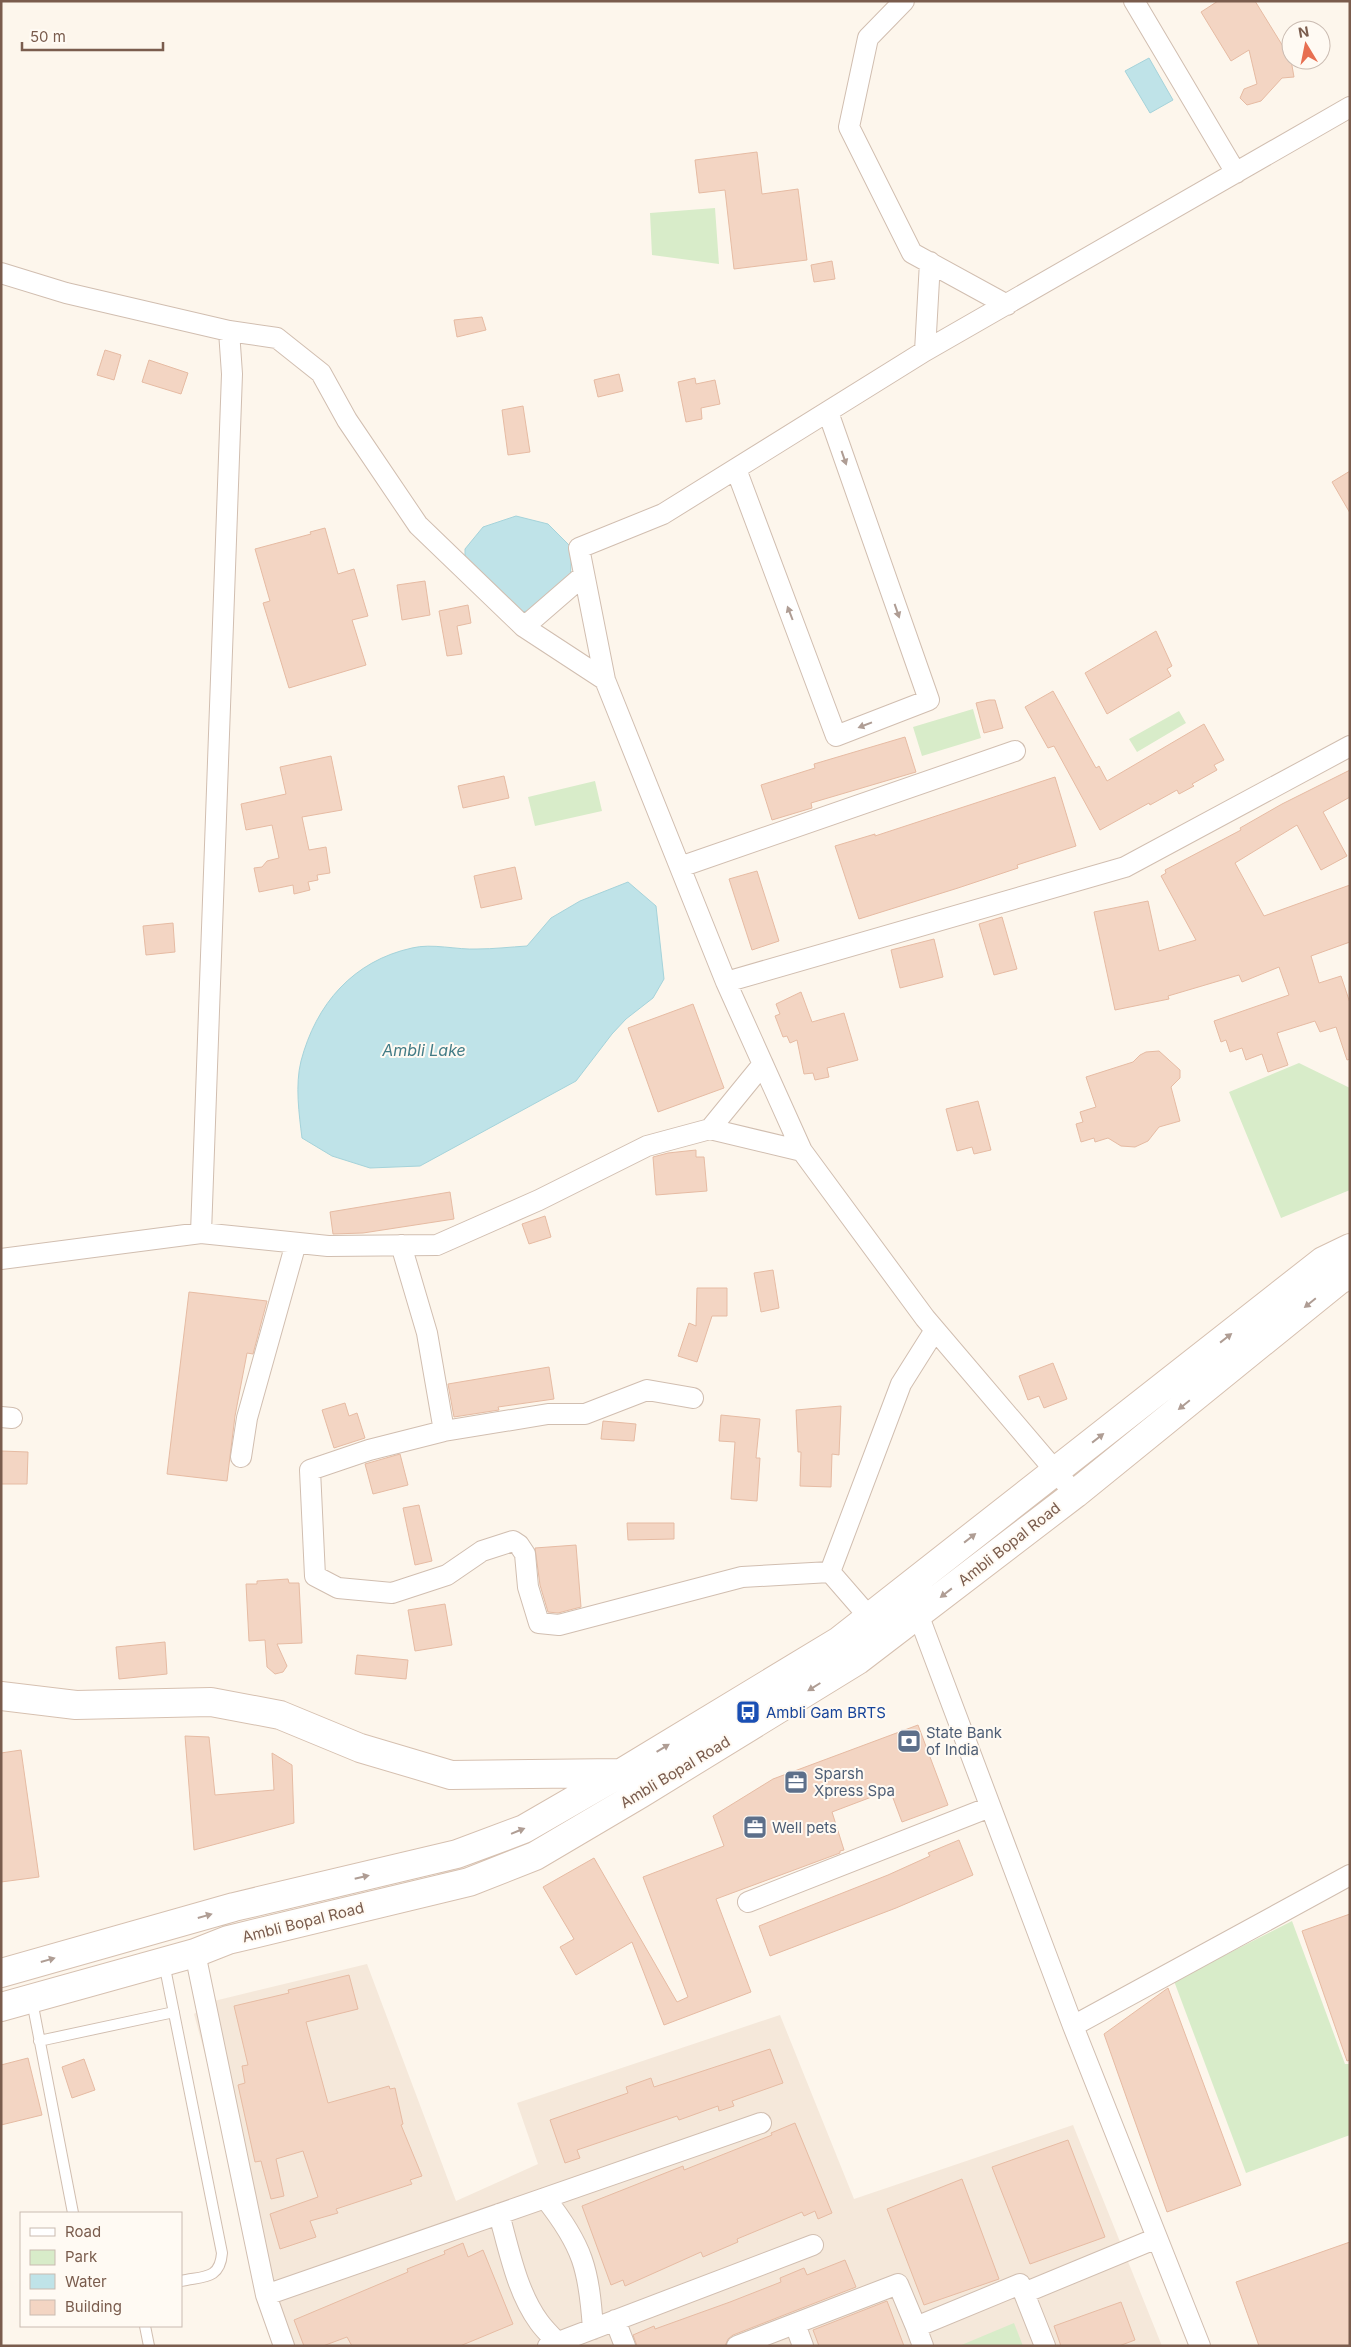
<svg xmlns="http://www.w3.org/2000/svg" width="1351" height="2347" font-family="Inter,sans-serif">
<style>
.residential{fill:#f5e8da}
.green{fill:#d8ecc9}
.water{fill:#bfe3e8;stroke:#a5d3da}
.building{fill:#f3d5c3;stroke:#e6bba3}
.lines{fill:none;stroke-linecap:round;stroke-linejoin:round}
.lane-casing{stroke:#d1beb0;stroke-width:12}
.street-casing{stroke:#d1beb0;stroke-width:22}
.secondary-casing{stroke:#d6c0b0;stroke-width:30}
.lane{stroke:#fff;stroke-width:10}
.street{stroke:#fff;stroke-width:20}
.secondary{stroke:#fff;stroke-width:28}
.oneway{fill:#af9d94}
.labels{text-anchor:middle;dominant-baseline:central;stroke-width:4;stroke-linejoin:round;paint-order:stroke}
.street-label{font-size:15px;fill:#7a5c4d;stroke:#fffaf3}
.transit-label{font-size:15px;fill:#164399;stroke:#fffaf3;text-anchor:start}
.service-label{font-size:15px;fill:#4e5e75;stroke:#fffaf3;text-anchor:start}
.water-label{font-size:16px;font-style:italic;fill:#437c86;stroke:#fffaf3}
</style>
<rect width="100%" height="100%" fill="#fdf6ec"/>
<path class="residential" d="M367 1964 456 2201 538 2164 517 2103 780 2015 854 2199 1073 2125 1162 2346H284L194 2014 214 2001Z"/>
<path class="green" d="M715 208 719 264 652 255 650 213Z
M973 709 981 738 922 756 913 727Z
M1179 711 1186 723 1137 752 1129 739Z
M595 781 602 811 535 826 528 797Z
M1299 1063 1350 1088V1190L1281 1218 1229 1092Z
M1292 1921 1345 2064H1350V2135L1246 2173 1174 1981Z
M1014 2323 1023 2346H959Z"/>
<path class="water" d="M1149 58 1173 100 1150 113 1125 71Z
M516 516 548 524 572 548 570 582 542 609 514 613 465 567V549L483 527Z
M628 882 656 906 664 979 653 998 626 1019 612 1034 576 1081 420 1166 370 1168 332 1156 302 1138C299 1114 295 1085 301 1061 316 1004 353 961 412 948 432 943 457 950 477 949 494 949 510 947 527 946L551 918 580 901Z"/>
<path class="building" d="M1218 1H1255L1284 48 1291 38V60L1294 77 1282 78 1261 101 1247 105 1240 98 1244 89 1257 84 1249 50 1231 61 1201 12Z
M757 152 762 194 798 189 807 260 734 269 725 190 699 193 695 160Z
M832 261 835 279 814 282 811 265Z
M482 317 486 330 457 337 454 320Z
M105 350 121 355 114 380 97 375Z
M149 360 188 373 181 394 142 382Z
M619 374 623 391 598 397 594 380Z
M695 378 696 384 715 380 720 404 701 408 702 419 686 422 678 382Z
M523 406 530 452 508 455 502 410Z
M1350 471V513L1332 482Z
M325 528 338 574 354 569 368 616 352 620 366 665 289 688 263 603 270 601 255 549 311 534 310 532Z
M425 581 430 615 402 620 397 585Z
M468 605 471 623 457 626 462 654 447 656 439 611Z
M1156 631 1172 666 1167 669 1171 676 1107 714 1085 673Z
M1053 691 1096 768 1099 766 1107 781 1204 724 1224 760 1214 765 1217 770 1192 784 1194 786 1179 794 1177 790 1150 805 1149 803 1100 830 1054 746 1048 748 1025 707Z
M989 700H995L1003 728 984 733 976 703Z
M905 737 916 772 811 803 812 808 772 820 761 785 815 768 814 764Z
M331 756 342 810 302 817 309 850 326 847 330 873 317 875 318 880 308 882 310 890 294 894 293 885 259 892 254 868 262 867 267 861 279 858 272 825 246 830 241 804 286 794 280 767Z
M1350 770V797L1323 812 1347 856 1321 870 1297 825 1235 863 1264 916 1350 885V942L1311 956 1319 983 1341 976 1350 1003V1059L1347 1060 1336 1027 1320 1032 1315 1021 1277 1033 1288 1065 1268 1072 1262 1054 1246 1060 1242 1048 1230 1052 1226 1040 1221 1042 1214 1021 1289 995 1279 967 1242 982 1239 975 1168 996 1169 999 1115 1010 1094 912 1148 901 1159 951 1196 940 1161 876 1166 873 1165 870 1241 830 1240 828 1282 804Z
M504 776 509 798 463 808 458 786Z
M1055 777 1076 846 1017 865 1018 868 958 888 859 919 835 846 875 834V836Z
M515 867 522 899 481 908 474 876Z
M757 871 779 941 752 950 729 879Z
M1002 917 1017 969 994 975 979 924Z
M173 923 175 952 146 955 143 926Z
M934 939 943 977 900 988 891 950Z
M801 992 812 1022 844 1013 858 1060 827 1068 829 1077 815 1080 813 1073 804 1074 797 1040 790 1043 787 1036 783 1037 775 1016 780 1014 776 1004Z
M693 1004 724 1088 658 1112 628 1028Z
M1159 1051 1180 1070V1078L1171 1087 1180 1121 1159 1127 1148 1141 1135 1147 1121 1146 1108 1138 1095 1142 1094 1138 1081 1142 1076 1124 1083 1122 1080 1112 1096 1107 1086 1077 1133 1062 1140 1055 1146 1052Z
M978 1101 991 1150 974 1154 972 1147 957 1151 946 1109Z
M696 1150V1157H704L707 1191 656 1195 653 1157 668 1153Z
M450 1192 454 1219 363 1233 333 1234 330 1212Z
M545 1216 551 1237 529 1244 522 1224Z
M773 1270 779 1308 761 1312 754 1273Z
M697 1288H727V1316H712L697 1362 678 1356 689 1323 696 1326Z
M189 1292 267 1301 253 1354 247 1353 235 1416 227 1481 167 1474Z
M1053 1363 1067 1399 1044 1408 1039 1396 1028 1400 1019 1376Z
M549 1367 554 1399 498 1407 499 1410 454 1417 448 1384Z
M345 1403 349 1416 357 1413 365 1438 334 1448 322 1410Z
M841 1406 839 1455 832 1454 831 1487 800 1486 801 1452H798L796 1410Z
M721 1415 760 1419 756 1458H760L757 1501 731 1499 735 1442 719 1441Z
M603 1421 636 1424 634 1441 601 1439Z
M1 1451 28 1452 27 1484H1Z
M400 1454 408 1485 373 1494 365 1464Z
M419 1505 432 1561 415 1565 403 1508Z
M627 1523H674V1539L628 1540Z
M576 1545 581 1607 558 1613 548 1612 540 1585 535 1548Z
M288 1579 289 1583H299L302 1643 277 1644 287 1666 283 1672 275 1674 267 1667 265 1640 249 1641 246 1584H257V1581Z
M445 1604 452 1645 415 1651 408 1610Z
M165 1642 167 1674 119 1679 116 1647Z
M357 1655 408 1660 406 1679 355 1674Z
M918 1725 948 1805 902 1822 890 1790 832 1812 844 1850 840 1851V1853L716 1899 751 1992 664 2025 632 1942 576 1975 560 1947 574 1939 543 1887 594 1858 677 2002 688 1997 643 1877 724 1846 713 1816 773 1779Z
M185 1736 209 1737 215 1795 274 1790 272 1753 292 1765 294 1823 194 1850Z
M21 1750 39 1877 1 1882V1753Z
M959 1840 973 1875 896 1908 770 1956 759 1926 888 1875 930 1856 928 1853Z
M1350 1914V2060L1347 2061 1302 1931Z
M349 1975 358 2009 306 2022 328 2103 389 2086 390 2089 395 2088 403 2124 401 2125 422 2176 410 2180 412 2184 336 2209 338 2213 310 2221 316 2237 280 2249 270 2214 318 2197 303 2151 276 2159 284 2196 271 2199 261 2161 255 2162 238 2085 245 2083 242 2066 248 2065 234 2006 289 1993 288 1990Z
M1168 1988 1241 2185 1167 2212 1104 2034Z
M770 2049 783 2083 732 2101 734 2106 719 2111 718 2106 679 2120 677 2116 577 2150 580 2158 565 2163 550 2120 628 2093 626 2087 651 2078 654 2087Z
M28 2058 42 2115 1 2125V2065Z
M84 2059 95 2090 72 2098 62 2067Z
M795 2123 832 2213 818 2219 815 2211 804 2216 802 2212 737 2239 738 2242 703 2257 701 2252 625 2286 623 2280 611 2285 582 2206 683 2166 684 2170 772 2135 771 2133Z
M1068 2140 1105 2237 1030 2264 992 2167Z
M962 2179 999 2279 924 2305 887 2209Z
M1350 2242V2346H1259L1236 2282Z
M463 2243 468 2257 483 2250 513 2324 460 2346H352L347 2337 323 2346H304L294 2320 408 2272 407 2269 445 2254 444 2251Z
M845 2260 856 2287 733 2335 728 2339 725 2346H637L633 2335 654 2326 655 2329 730 2302 781 2282 780 2278 804 2268 807 2275Z
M887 2301 904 2346H819L813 2330Z
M1121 2302 1135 2340 1119 2346H1061L1054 2326Z"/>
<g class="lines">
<g class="lane-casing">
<path id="lane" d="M164 1963 222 2253C220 2280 203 2276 181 2281
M32 2001 73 2213
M39 2041 174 2012
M145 2326 149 2346"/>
</g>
<g class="street-casing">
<path id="street" d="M904 1 868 38 849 127 912 253 1007 305
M1134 1 1236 173
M1 273 66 293 229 331 277 338 321 373 347 420 418 525 524 627 605 680
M925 351 930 262
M736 469 836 736 929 700 828 412
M524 627 584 575
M680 867 1015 751
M726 982 1125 867 1350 746
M763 1064 710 1129 802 1151
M201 1233 232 374 229 331
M401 1245 427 1333 444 1431
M1 1259 201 1233 328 1246 437 1245 539 1200 647 1146 710 1129
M693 1398 647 1390 585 1414H548L444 1431 369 1450 310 1470 315 1576 338 1588 392 1593 447 1575 482 1551 513 1541 519 1545 525 1554 528 1587 539 1623 559 1625 742 1577 830 1572 870 1618
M1 1417 12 1418
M241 1457 247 1418 296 1243
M1075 1494 925 1318 802 1151 726 982 605 680 579 548 663 514 925 351 1350 107
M830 1572 901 1384 935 1330
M918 1614 1073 2026 1200 2346
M748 1902 990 1807
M195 1953 266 2295 284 2346
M1073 2026 1350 1875
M545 2198C583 2246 589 2269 593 2329
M499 2214C509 2250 517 2292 539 2322 544 2329 551 2336 557 2342
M266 2295 761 2123
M615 2320 625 2346
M795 2324 803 2346
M548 2346 813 2245
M737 2346 898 2284 916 2327
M923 2346 916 2327 1020 2284 1024 2293
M1045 2346 1024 2293 1157 2238"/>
</g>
<g class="secondary-casing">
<path id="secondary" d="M1 1696 76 1705 211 1702 280 1715 360 1748 451 1775 620 1773
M1 1973 234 1907 457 1854 524 1829 621 1773 839 1641 1323 1261 1350 1248
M1 2007 195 1953 228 1940 469 1882 535 1856 640 1794 858 1660 1075 1494 1339 1280 1350 1275"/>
</g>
<use href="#lane" class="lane"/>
<use href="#street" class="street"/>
<use href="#secondary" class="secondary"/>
</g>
<defs><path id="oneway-solid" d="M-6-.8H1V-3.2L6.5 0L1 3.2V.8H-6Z" transform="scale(1.25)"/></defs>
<g class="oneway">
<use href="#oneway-solid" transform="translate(844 458) rotate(71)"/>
<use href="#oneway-solid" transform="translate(897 611) rotate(71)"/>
<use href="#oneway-solid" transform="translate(790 613) rotate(-111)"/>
<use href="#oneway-solid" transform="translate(865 725) rotate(159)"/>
<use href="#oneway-solid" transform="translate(1310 1303) rotate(141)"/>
<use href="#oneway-solid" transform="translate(1226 1338) rotate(-38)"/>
<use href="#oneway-solid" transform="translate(1184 1405) rotate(141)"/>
<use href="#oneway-solid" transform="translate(1098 1438) rotate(-38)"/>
<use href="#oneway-solid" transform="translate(970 1538) rotate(-38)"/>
<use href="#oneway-solid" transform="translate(946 1593) rotate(142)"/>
<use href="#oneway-solid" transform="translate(814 1687) rotate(148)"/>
<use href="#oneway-solid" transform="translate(663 1748) rotate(-31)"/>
<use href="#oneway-solid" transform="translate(518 1831) rotate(-22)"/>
<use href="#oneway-solid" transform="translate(362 1877) rotate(-13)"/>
<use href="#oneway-solid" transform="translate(205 1916) rotate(-16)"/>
<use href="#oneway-solid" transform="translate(48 1960) rotate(-16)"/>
</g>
<defs>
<g id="bus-square" transform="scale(1.25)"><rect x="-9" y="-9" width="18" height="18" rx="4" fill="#1a4fb4" stroke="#fffaf3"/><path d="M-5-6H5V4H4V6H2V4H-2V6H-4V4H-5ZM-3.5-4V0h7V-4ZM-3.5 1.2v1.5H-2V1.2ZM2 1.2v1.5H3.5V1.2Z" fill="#fff"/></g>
<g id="bank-square" transform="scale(1.25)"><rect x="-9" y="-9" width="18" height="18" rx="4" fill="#5c6f8a" stroke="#fffaf3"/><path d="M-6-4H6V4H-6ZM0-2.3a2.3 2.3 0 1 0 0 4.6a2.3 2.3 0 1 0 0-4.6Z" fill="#fff"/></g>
<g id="office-square" transform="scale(1.25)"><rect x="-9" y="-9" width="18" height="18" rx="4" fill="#5c6f8a" stroke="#fffaf3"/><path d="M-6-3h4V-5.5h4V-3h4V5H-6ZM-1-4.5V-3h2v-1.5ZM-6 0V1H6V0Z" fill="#fff"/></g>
</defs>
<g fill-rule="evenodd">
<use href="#bus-square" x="748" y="1712"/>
<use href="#bank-square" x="909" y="1741"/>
<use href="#office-square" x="796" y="1782"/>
<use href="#office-square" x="755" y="1827"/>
</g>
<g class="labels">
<g class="street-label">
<text transform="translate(1009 1544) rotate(-38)">Ambli Bopal Road</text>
<text transform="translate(675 1772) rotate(-31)">Ambli Bopal Road</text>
<text transform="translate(303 1922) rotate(-14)">Ambli Bopal Road</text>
</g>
<g class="transit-label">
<text x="766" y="1712">Ambli Gam BRTS</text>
</g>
<g class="service-label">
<text x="926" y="1732">State Bank<tspan x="926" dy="17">of India</tspan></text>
<text x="814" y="1773">Sparsh<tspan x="814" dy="17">Xpress Spa</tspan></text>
<text x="772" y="1827">Well pets</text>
</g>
<g class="water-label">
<text x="424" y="1050">Ambli Lake</text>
</g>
</g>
<rect width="1351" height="2347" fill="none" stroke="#7a5c4d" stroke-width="5"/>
<rect x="20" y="2212" width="162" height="115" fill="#fffaf3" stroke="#cabbb1"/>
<rect x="30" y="2228" width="25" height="8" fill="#ffffff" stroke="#cabbb1"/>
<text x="65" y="2237" font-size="15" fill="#7a5c4d">Road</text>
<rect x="30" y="2250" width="25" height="15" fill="#d8ecc9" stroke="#cabbb1"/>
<text x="65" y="2262" font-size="15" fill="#7a5c4d">Park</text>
<rect x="30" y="2274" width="25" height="15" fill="#bfe3e8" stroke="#cabbb1"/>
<text x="65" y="2287" font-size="15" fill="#7a5c4d">Water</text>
<rect x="30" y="2300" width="25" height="15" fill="#f3d5c3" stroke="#cabbb1"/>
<text x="65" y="2312" font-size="15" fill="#7a5c4d">Building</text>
<g transform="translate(1306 45) rotate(350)"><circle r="24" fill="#fffaf3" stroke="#cabbb1"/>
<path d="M0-4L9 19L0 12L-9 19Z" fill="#e76f51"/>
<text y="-8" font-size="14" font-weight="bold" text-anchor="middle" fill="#7a5c4d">N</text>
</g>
<path d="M22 42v8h141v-8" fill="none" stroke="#7a5c4d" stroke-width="2.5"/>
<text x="30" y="42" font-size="15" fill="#7a5c4d" stroke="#fffaf3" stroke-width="4" paint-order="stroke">50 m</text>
</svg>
